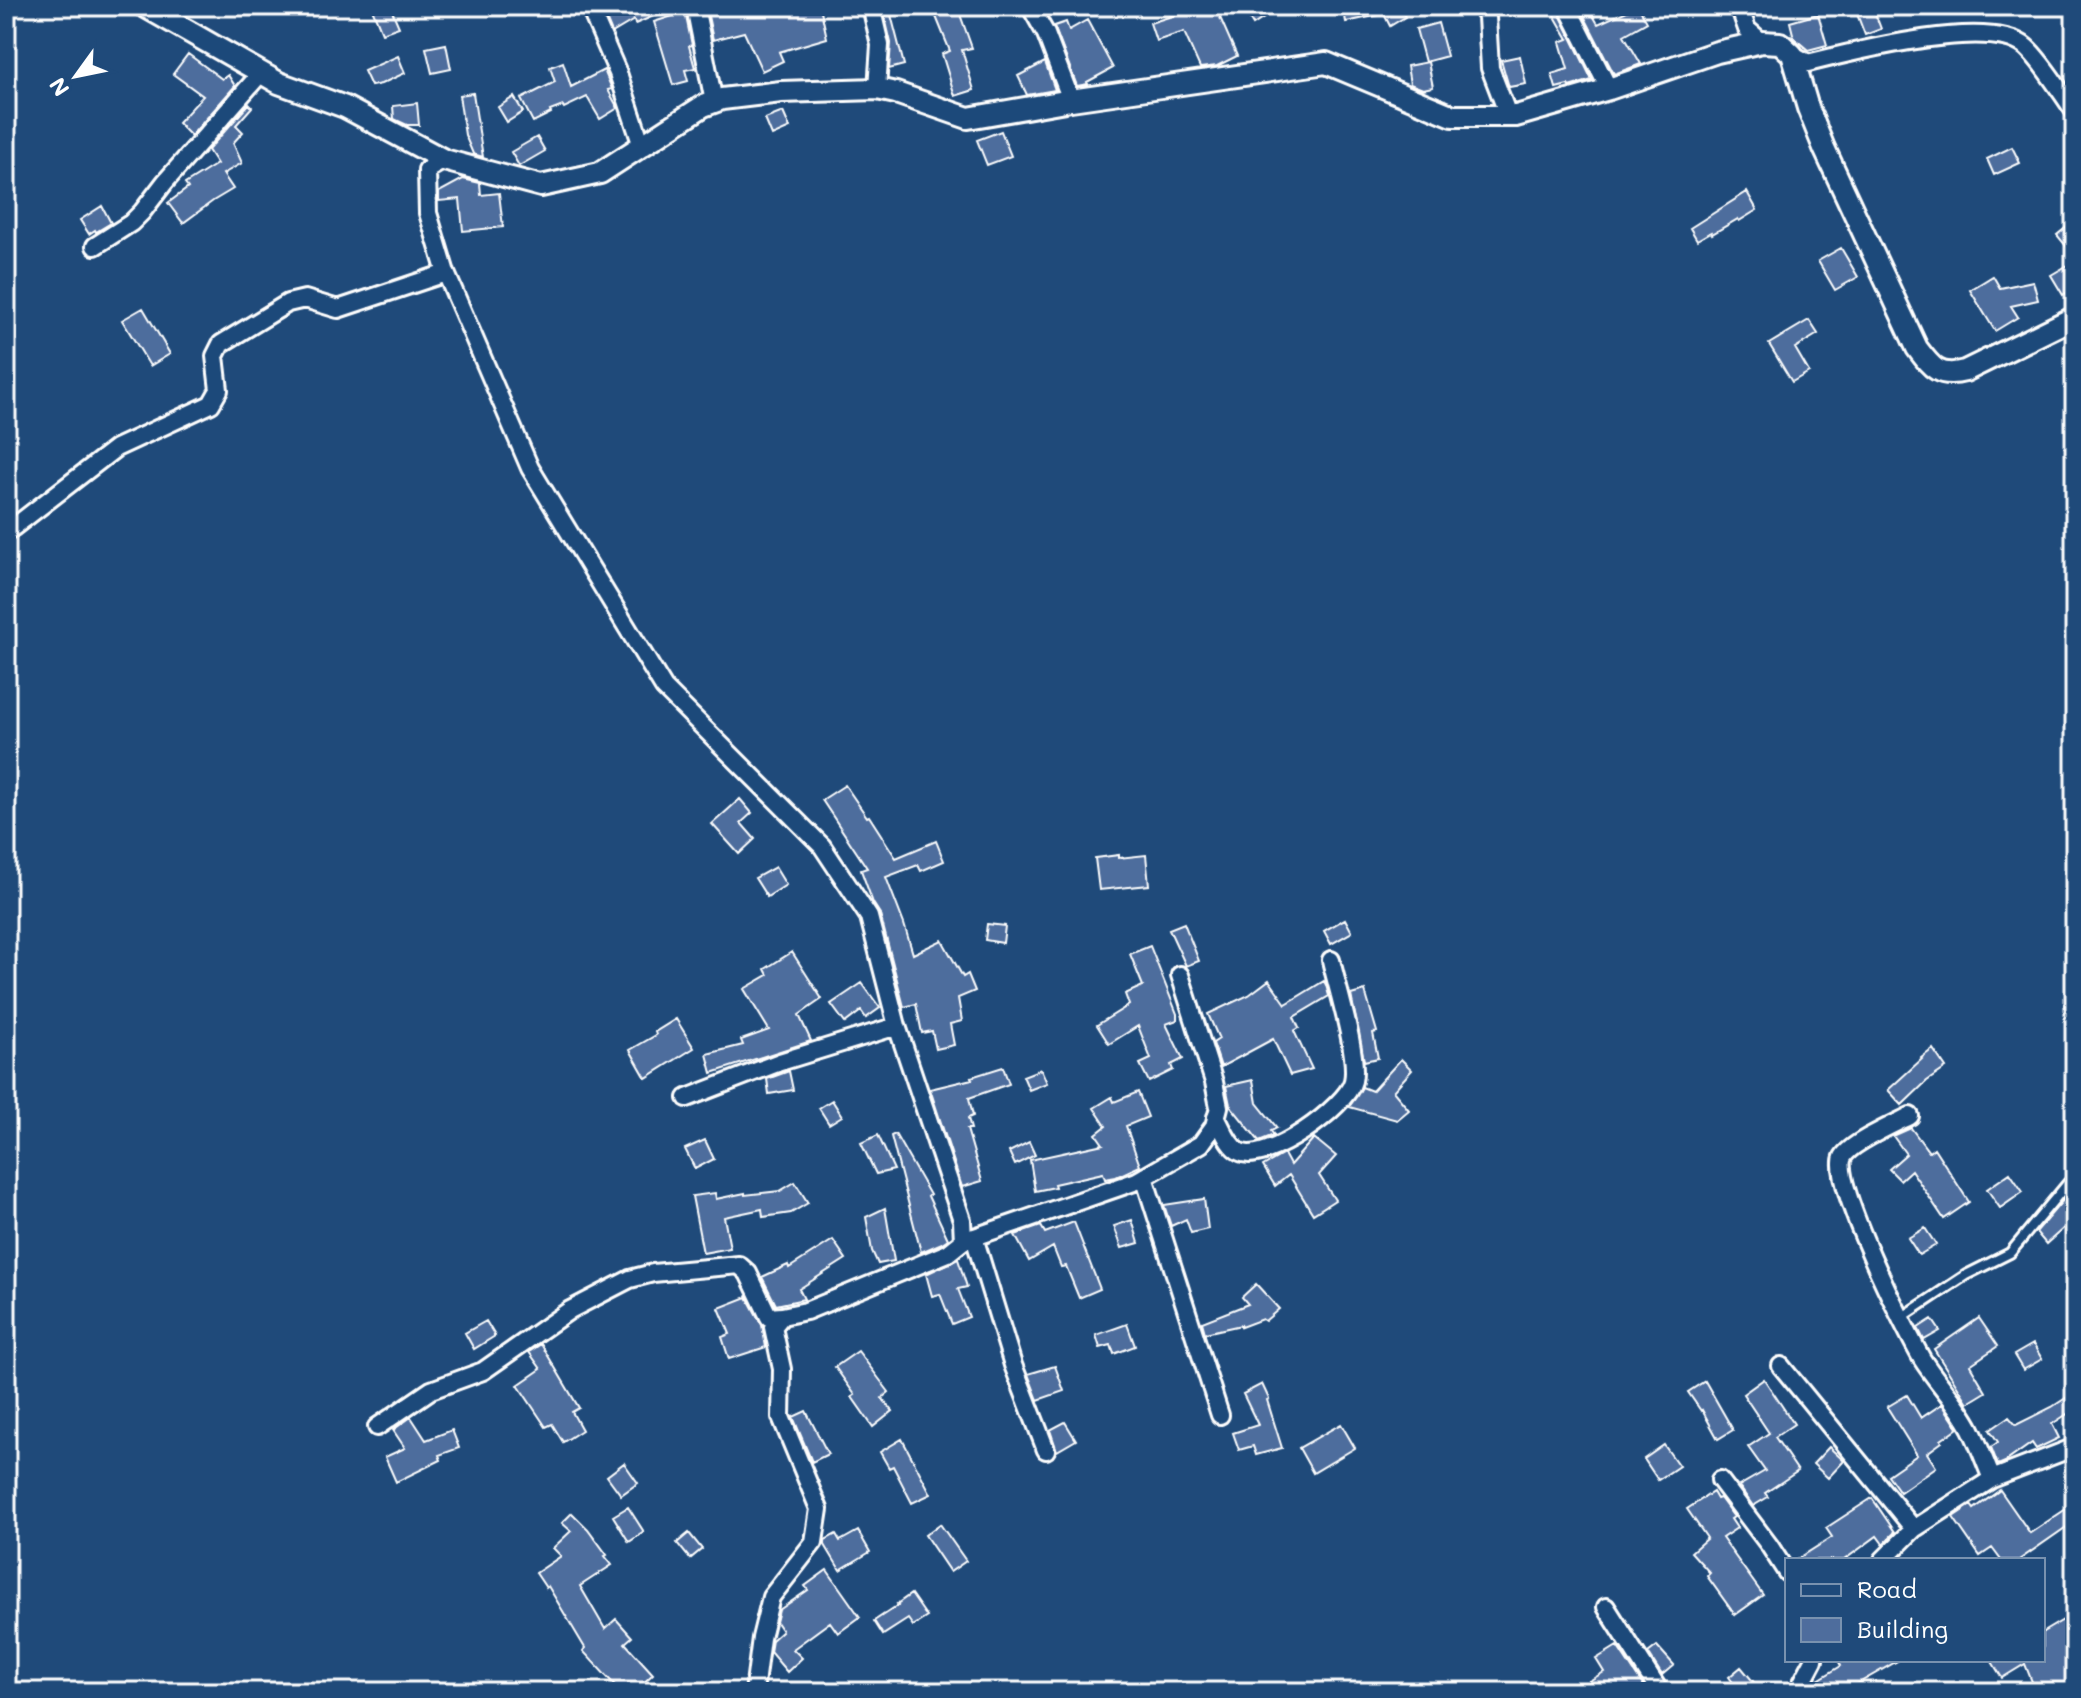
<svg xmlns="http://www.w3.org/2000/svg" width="2081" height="1698" font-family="Mali,sans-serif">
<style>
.building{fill:#4e6d9d;stroke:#fff;stroke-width:2}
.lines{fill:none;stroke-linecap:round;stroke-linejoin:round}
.service-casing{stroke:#fff;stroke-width:14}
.minor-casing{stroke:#fff;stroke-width:22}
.tertiary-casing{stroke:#fff;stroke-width:26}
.service{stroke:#1f4a7a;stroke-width:8}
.minor{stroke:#1f4a7a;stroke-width:16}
.tertiary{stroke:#1f4a7a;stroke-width:20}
</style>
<rect width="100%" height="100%" fill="#1f4a7a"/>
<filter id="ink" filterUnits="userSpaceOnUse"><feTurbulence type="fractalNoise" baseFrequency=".0125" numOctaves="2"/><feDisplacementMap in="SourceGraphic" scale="16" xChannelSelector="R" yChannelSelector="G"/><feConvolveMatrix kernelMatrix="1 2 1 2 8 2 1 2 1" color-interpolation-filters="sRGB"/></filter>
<g filter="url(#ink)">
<path class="building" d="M371 6H390L399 27 382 33Z
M606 6H677L635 24 634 20 612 33 602 9Z
M706 6H820L827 38 779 52 783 61 762 71 744 32 713 40Z
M957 6 972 48 962 50 974 90 955 96 942 54 950 51 935 14Z
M1184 6H1215L1237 56 1217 66 1200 68 1184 32 1156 41 1150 23 1178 14 1177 10Z
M1254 6H1261L1267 16 1253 25 1245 12Z
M1343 6H1399L1405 17 1390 26 1384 14 1346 22Z
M1549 6H1556L1592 80 1569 87 1568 85 1556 88 1552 74 1568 69 1560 42 1568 39Z
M1579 6H1585L1589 13 1591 12 1598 24 1638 6 1647 22 1624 35 1641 64 1614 74Z
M889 7 904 65 889 69 891 43 883 9Z
M1873 8 1881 29 1865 35 1857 14Z
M685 12 692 45 689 46 695 68 685 70 688 81 673 85 654 22Z
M1818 14 1827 45 1808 50 1794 38 1790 22Z
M1087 20 1113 68 1087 82 1088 84 1077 86 1054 26 1066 22 1069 30Z
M1438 23 1447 56 1425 62 1416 29Z
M446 44 451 69 432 73 426 48Z
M188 54 222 79 228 75 235 86 191 136 178 123 203 96 173 74Z
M398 56 405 73 381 84 371 86 364 71Z
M1520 56 1526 84 1509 87 1501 60Z
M563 62 571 87 604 70 612 89 608 90 618 108 600 119 587 97 564 108 563 106 550 111 551 113 533 122 521 99 555 82 550 67Z
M1045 62 1055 90 1027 95 1018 76Z
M1428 62 1433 87 1423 89 1410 84 1407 66Z
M473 93 483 157 473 154 465 135 459 95Z
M514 97 523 112 507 122 498 107Z
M417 103 419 125H407L394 119 393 106Z
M249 104 252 107 236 125 243 132 233 143 242 163 223 174 233 189 213 201 183 223 168 203 188 188 185 184 217 164 208 150Z
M783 112 790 128 772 136 765 119Z
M1001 131 1011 156 987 165 977 140Z
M537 137 545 151 519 166 511 152Z
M2012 147 2020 163 1994 175 1987 159Z
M463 179 480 183 481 195 499 193 503 227 463 231 460 199 439 201V192Z
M1747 192 1757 210 1739 221 1738 219 1712 234 1711 232 1697 240 1690 228Z
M102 206 111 223 96 232 95 230 89 234 80 220Z
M2068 226 2075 234V257L2057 235Z
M1841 248 1858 277 1835 290 1818 261Z
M2075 261V287L2063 295 2051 275Z
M1993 276 2000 288 2033 281 2038 300 2011 306 2018 317 1995 331 1970 290Z
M143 308 170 354 150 366 122 320Z
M1809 320 1818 334 1795 348 1809 372 1792 382 1769 344Z
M845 785 867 817 869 816 896 858 936 841 944 861 921 871 918 865 886 877 904 924 913 954 942 940 963 977 968 974 975 991 958 998 962 1021 950 1024 954 1045 936 1049 932 1031 922 1033 916 1004 904 1007 880 914 873 903 861 870 867 868 822 800Z
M740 799 752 813 741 823 755 839 739 854 712 824Z
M1119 855V858L1146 855 1149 885 1099 890 1095 858Z
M775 867 786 885 767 897 755 878Z
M1345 919 1352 932 1331 944 1324 931Z
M1184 923 1199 961 1186 966 1169 929Z
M987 924 1005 926 1003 943 985 940Z
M1150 946 1177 1014V1020L1166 1024 1183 1059 1171 1065 1173 1070 1149 1082 1140 1064 1151 1059 1138 1026 1109 1044 1097 1025 1129 1005 1125 994 1143 986 1130 954Z
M792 952 822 999 799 1015 811 1041 712 1073 707 1054 743 1045 741 1040 769 1030 744 989 768 975 765 969Z
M1269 980 1286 1004 1324 981 1326 985 1329 996 1294 1017 1299 1028 1294 1031 1312 1069 1290 1075 1273 1039 1221 1067 1213 1043 1219 1039 1208 1014 1249 995Z
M862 983 880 1008 866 1018 861 1011 845 1023 831 1004Z
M1365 991 1377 1032 1373 1033 1378 1058 1364 1061 1351 995Z
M676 1019 694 1048 646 1078 630 1050 656 1035 655 1032Z
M1933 1049 1946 1068 1927 1081 1902 1105 1888 1090 1922 1059 1921 1058Z
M1401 1059 1412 1070 1393 1091 1409 1110 1397 1120 1349 1107 1362 1087 1372 1091Z
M1003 1067 1009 1084 969 1098 973 1116 968 1118 971 1129H967L982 1181 962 1187 930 1089 972 1079 971 1077Z
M1041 1069 1047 1083 1029 1090 1023 1076Z
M789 1071 793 1090 769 1094 767 1079Z
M1253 1080 1257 1103 1277 1128 1271 1131 1274 1135 1259 1141 1230 1105 1226 1086Z
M1138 1092 1148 1117 1126 1126 1140 1166 1116 1177 1105 1179 1103 1173 1054 1184 1055 1187 1035 1191 1030 1160 1103 1144 1096 1134 1106 1126 1094 1108 1112 1097 1114 1102Z
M832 1100 842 1116 829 1124 819 1108Z
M1911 1128 1929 1152 1934 1148 1969 1202 1944 1219 1911 1170 1900 1180 1889 1169 1906 1154 1893 1136Z
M895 1134 930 1195 928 1196 948 1239 942 1243 921 1252 891 1136Z
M878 1135 894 1170 876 1174 861 1143Z
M1314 1138 1336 1156 1319 1175 1335 1200 1313 1214 1289 1175 1275 1186 1263 1166 1284 1154 1290 1165Z
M705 1140 714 1159 695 1169 685 1149Z
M1029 1142 1035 1155 1015 1165 1009 1152Z
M2010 1173 2023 1192 2000 1208 1987 1189Z
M795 1182 808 1203 791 1213 763 1217 762 1209 724 1217 730 1248 703 1253 692 1196 715 1193 716 1199 745 1193V1195L780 1191Z
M1204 1199 1208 1229 1191 1233 1186 1219 1171 1226 1164 1205Z
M2064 1199 2075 1211V1218L2046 1244 2036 1232Z
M885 1208 894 1261 878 1264 872 1251 866 1217Z
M1132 1220 1139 1243 1122 1248 1114 1226Z
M1074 1222 1100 1289 1079 1298 1066 1266 1061 1267 1053 1247 1029 1261 1015 1235 1041 1226 1045 1233Z
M1925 1228 1936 1245 1919 1255 1908 1238Z
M833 1240 846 1259 799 1289 804 1299 776 1305 762 1277 788 1265 789 1268Z
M958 1259 967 1287 958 1289 969 1317 952 1324 940 1294 932 1296 926 1274Z
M1256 1284 1279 1309 1265 1321 1262 1319 1241 1327V1325L1205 1333 1202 1322 1248 1304 1242 1297Z
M747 1297 762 1325 766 1347 729 1359 722 1337 730 1334 719 1308Z
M1979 1318 1998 1346 1970 1365 1986 1392 1968 1403 1934 1349Z
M1932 1319 1940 1331 1924 1340 1918 1328Z
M486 1321 495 1336 474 1349 465 1333Z
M1127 1324 1135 1346 1114 1354 1111 1345 1100 1348 1096 1335Z
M541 1344 579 1408 572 1412 582 1430 563 1442 552 1424 546 1427 518 1385 541 1369 529 1352Z
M2033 1344 2042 1359 2023 1370 2014 1355Z
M858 1351 889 1392 882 1398 893 1411 873 1427 852 1397 855 1395 835 1367Z
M1055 1366 1064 1391 1038 1400 1028 1374Z
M1764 1379 1794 1424 1775 1437 1798 1471 1765 1493 1768 1497 1753 1506 1739 1486 1765 1471 1748 1447 1769 1433 1743 1394Z
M1705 1381 1733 1430 1718 1439 1702 1410 1701 1411 1688 1392Z
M1262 1384 1269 1399 1267 1400 1282 1448 1256 1455 1253 1446 1239 1450 1233 1433 1258 1425 1243 1394Z
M2075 1392V1409L2052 1424 2059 1438 2036 1449 2032 1443 2005 1462 1998 1465 1991 1447 1998 1442 1990 1430 2009 1417 2016 1425 2052 1407Z
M1907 1395 1921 1418 1942 1404 1958 1428 1941 1440 1942 1442 1927 1453 1936 1467 1900 1492 1888 1475 1917 1455 1887 1407Z
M806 1411 828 1454 812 1462 793 1417Z
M411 1417 426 1440 452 1430 459 1448 439 1455 441 1460 396 1482 385 1457 405 1448 393 1430Z
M1065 1422 1076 1440 1057 1451 1050 1430Z
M1341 1424 1355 1448 1313 1473 1299 1448Z
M902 1439 931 1494 912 1503 893 1466 889 1468 880 1452Z
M1664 1445 1679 1466 1658 1480 1644 1459Z
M1829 1447 1844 1461 1828 1478 1813 1464Z
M624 1463 638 1483 621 1495 607 1476Z
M2000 1490 2030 1533 2075 1503V1521L2019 1560H2001L1992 1548 1980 1556 1953 1517 1971 1505 1974 1509Z
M1713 1492 1717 1499 1720 1498 1734 1517 1731 1519 1737 1528 1722 1538 1763 1595 1735 1615 1707 1576 1710 1573 1691 1552 1707 1538 1687 1509Z
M1872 1498 1895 1532 1883 1544 1877 1536 1844 1560H1796L1832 1537 1826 1528Z
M628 1507 644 1532 629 1542 613 1516Z
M572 1513 588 1529 607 1555 605 1556 612 1565 580 1586 605 1629 616 1619 632 1637 625 1643 653 1674 634 1692H621L583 1651 585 1648 548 1586 546 1588 536 1573 561 1556 553 1548 571 1531 562 1523Z
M940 1524 966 1561 950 1572 925 1535Z
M858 1531 870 1552 840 1570 825 1545V1540L836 1534 840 1541Z
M689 1533 702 1549 690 1559 677 1543Z
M827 1570 860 1617 838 1633 830 1622 793 1649 802 1658 787 1672 770 1652 772 1640 782 1631 776 1622 779 1610 808 1590 805 1586Z
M911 1594 927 1617 913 1626 908 1619 883 1635 874 1621 898 1605 897 1604Z
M2075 1613V1692H2036L2025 1664 2002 1678 1991 1660H2043V1632Z
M1617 1646 1644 1687 1636 1692H1571L1604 1672 1596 1659Z
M1657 1646 1674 1665 1662 1675 1648 1653Z
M1838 1660H1899L1843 1692H1809L1815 1682 1841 1666Z
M1741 1667 1757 1686 1749 1692H1740L1729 1677Z"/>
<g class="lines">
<g class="service-casing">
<path id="service" d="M1901 1318 1966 1275 2010 1253 2068 1183"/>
</g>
<g class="minor-casing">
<path id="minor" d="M589 6 618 73 642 146
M695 6 714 102
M871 6 880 45 877 89
M1030 6 1046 34 1071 100
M1483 6 1487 17 1490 68 1508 115
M1567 6 1609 89
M1739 6 1747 29 1762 42
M1792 54 1808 63C1852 52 1990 16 2026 47 2042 61 2062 94 2075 112
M444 160 427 170 428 213 446 273 530 468 664 688 822 846 869 917 897 1026 962 1220 963 1241 948 1253 806 1311 782 1316 773 1327 782 1369 781 1417 819 1509 814 1542 771 1597 761 1638 754 1692
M95 246 131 223 142 212 165 182 261 73
M6 533 116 448 211 404 219 390 215 356 221 344 288 303 305 299 338 309 446 273
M687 1098 780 1062 897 1026
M1910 1116C1894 1124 1851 1143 1843 1157 1831 1182 1906 1331 1922 1359 1937 1383 1957 1402 1971 1429 1979 1445 1985 1462 1992 1479
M1216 1117C1223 1129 1228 1146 1240 1152 1265 1165 1347 1107 1353 1081 1359 1057 1337 987 1331 960
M1144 1177 1220 1415
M974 1237 1013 1365 1046 1450
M963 1241 1137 1181 1201 1144 1214 1126 1219 1107 1214 1082 1180 975
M1781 1366 1914 1529
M377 1427 431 1390 483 1371 570 1310 630 1279 653 1273 739 1265 748 1273 769 1317 782 1316
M1720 1480 1769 1545 1787 1573
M1883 1560 1914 1529 1992 1479 2075 1447
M1606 1607 1660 1692
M1797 1692 1814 1660"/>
</g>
<g class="tertiary-casing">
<path id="tertiary" d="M144 6 279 83 345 107 444 160 541 186 600 173 703 106 722 99 781 92 877 89 896 93 968 118 1071 100 1326 63 1453 116H1516L1609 89 1717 52 1762 42 1780 43 1792 54 1808 108 1824 148 1917 348C1932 368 1939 378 1965 371L2075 317"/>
</g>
<use href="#service" class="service"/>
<use href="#minor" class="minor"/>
<use href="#tertiary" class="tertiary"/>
</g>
</g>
<rect width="2081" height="1698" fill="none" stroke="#1f4a7a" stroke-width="32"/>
<rect x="16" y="16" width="2049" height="1666" fill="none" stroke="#fff" stroke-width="3" filter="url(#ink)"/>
<rect x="1785" y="1558" width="260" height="104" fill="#1f4a7a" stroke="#7992af" stroke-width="2"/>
<rect x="1801" y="1584" width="40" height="12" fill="#1f4a7a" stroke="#7992af" stroke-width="2"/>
<text x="1857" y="1598" font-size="24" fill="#ffffff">Road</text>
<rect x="1801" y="1618" width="40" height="24" fill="#4e6d9d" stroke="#7992af" stroke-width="2"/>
<text x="1857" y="1638" font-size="24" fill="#ffffff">Building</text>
<g transform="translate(76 76) rotate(237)" stroke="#1f4a7a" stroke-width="6" paint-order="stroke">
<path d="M0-6L14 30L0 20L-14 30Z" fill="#ffffff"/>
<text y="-12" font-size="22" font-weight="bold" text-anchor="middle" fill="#ffffff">N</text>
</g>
</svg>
